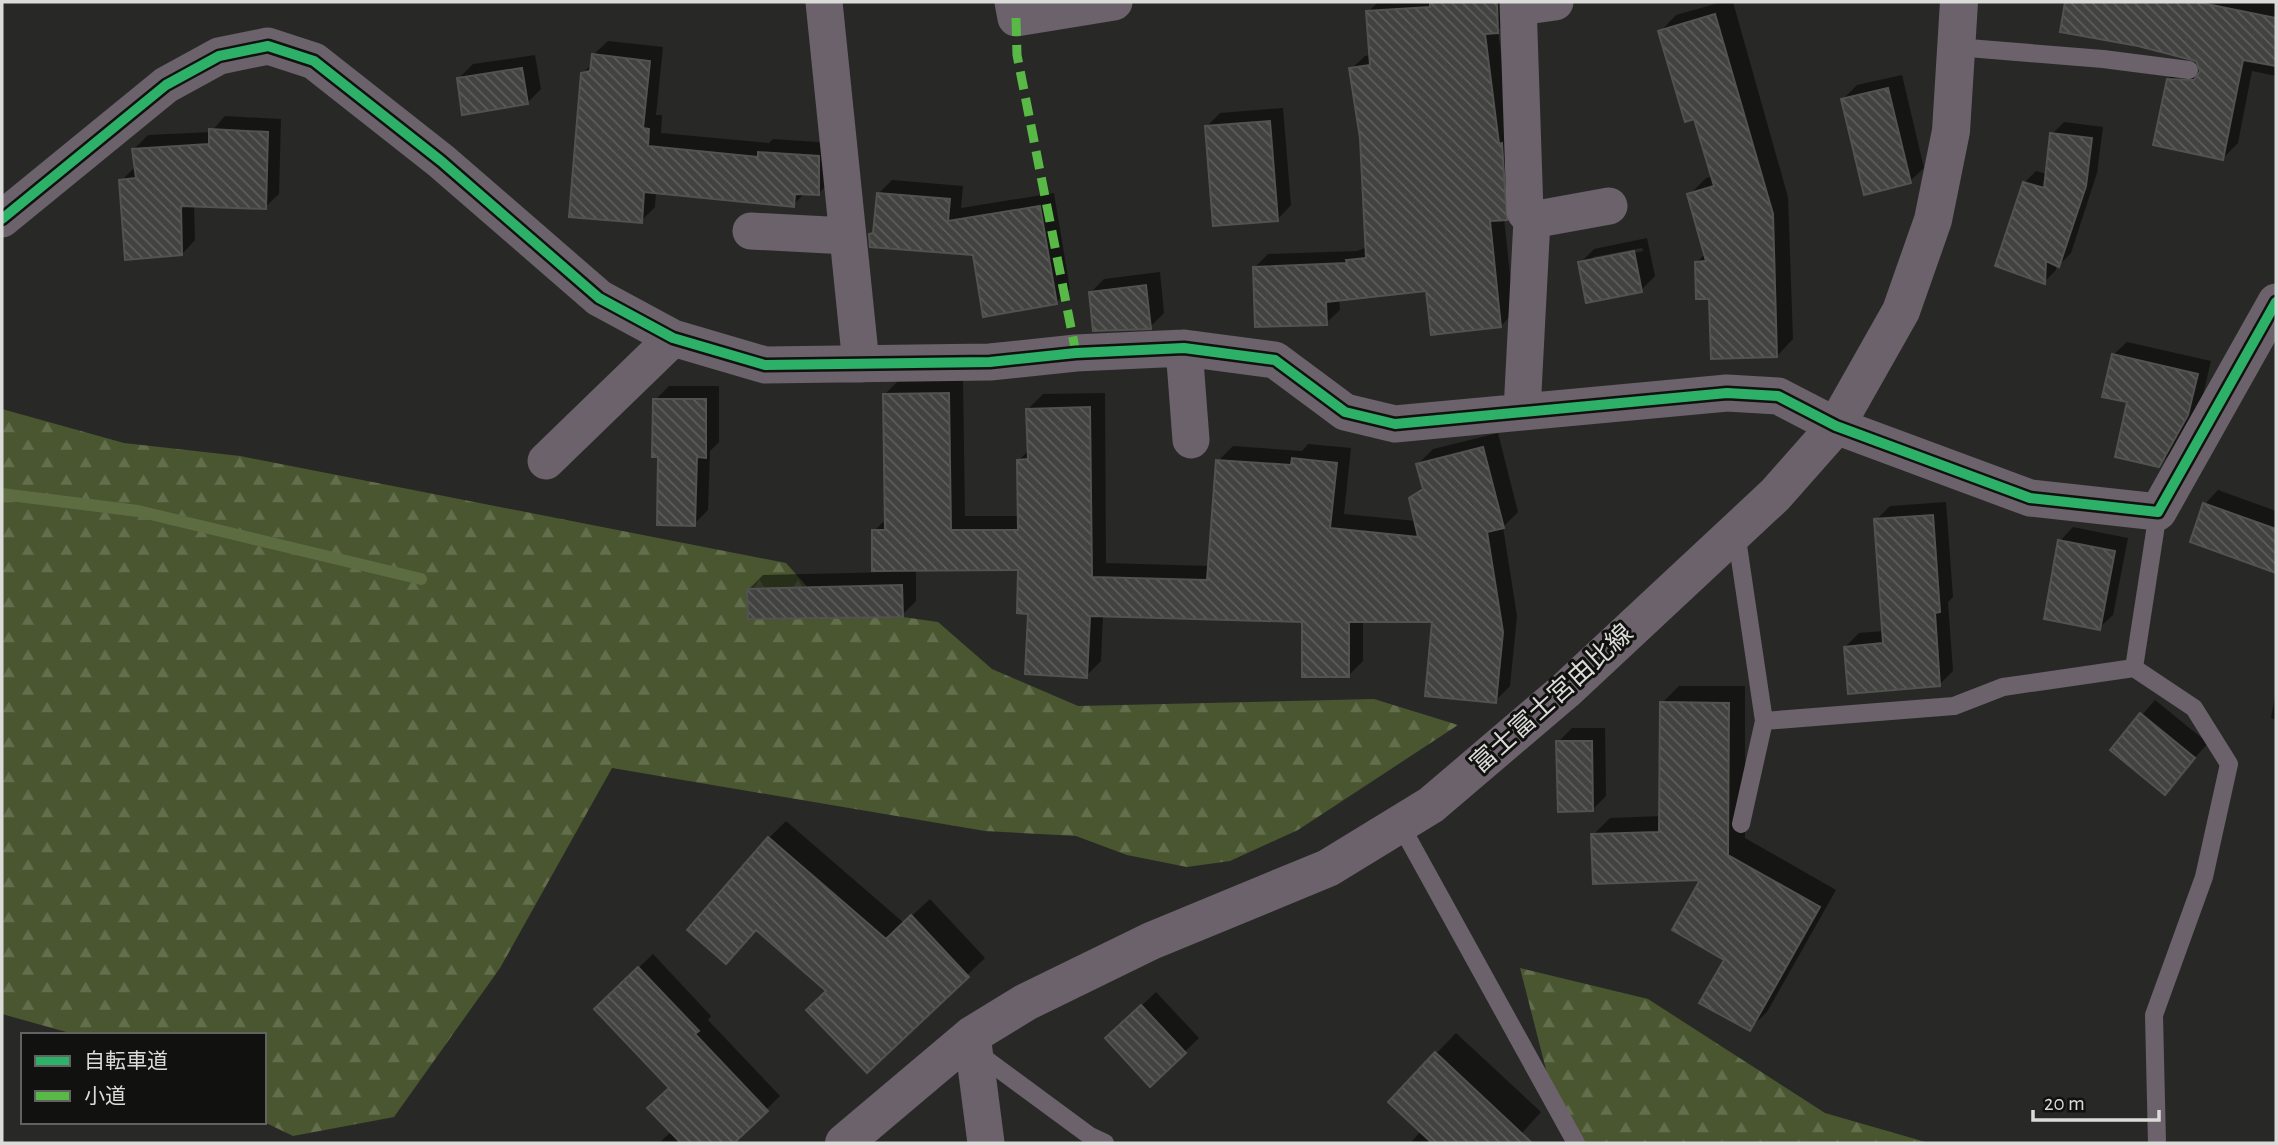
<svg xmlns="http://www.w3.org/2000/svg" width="2278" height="1145" font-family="'Alegreya Sans','Noto Sans JP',sans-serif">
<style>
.forest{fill:url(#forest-firs)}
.shadow{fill:#0007;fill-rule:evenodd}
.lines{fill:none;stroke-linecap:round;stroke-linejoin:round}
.stream{stroke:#5d6c41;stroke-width:12}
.building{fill:url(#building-back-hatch);stroke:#525250;stroke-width:2}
.service{stroke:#6b626b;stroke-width:18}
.minor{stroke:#6b626b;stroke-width:37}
.primary{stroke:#6c626b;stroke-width:38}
.quiet{stroke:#58b947;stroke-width:9;stroke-dasharray:18 9;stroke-linecap:butt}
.cycleway-casing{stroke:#111210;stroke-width:15}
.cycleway{stroke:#2db169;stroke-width:10}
.labels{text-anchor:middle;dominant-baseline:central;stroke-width:6;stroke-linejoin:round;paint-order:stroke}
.street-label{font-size:26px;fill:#dbdcd9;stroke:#111210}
</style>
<defs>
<pattern id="forest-firs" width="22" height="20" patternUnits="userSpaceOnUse" patternTransform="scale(1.75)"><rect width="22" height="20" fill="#49562f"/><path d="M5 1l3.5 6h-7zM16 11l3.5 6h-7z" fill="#636e4d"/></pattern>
<pattern id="building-back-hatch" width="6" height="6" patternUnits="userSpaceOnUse" patternTransform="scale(1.75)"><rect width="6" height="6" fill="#424240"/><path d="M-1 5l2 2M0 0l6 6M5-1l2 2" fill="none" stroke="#5d5d5b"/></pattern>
</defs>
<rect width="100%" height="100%" fill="#282926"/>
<path class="forest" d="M2 409 124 443 240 456 786 563 835 618 903 617 938 622 992 669 1078 706 1374 699 1458 725 1298 830 1230 861 1187 867 1127 855 1076 836 985 831 612 768 500 968 394 1117 293 1136 264 1122V1035H77L2 1014Z
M1520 968 1648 999 1825 1113 1929 1143H1572L1562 1132Z"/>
<path class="shadow" d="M1378 2H1511V18L1498 30 1519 205 1504 218 1514 312 1501 326 1427 289 1339 299 1340 310 1326 323 1255 267 1268 254 1357 251 1367 247 1362 138 1351 69 1365 56 1371 55 1368 12Z
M1722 2H1733L1788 197 1793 339 1777 356 1711 297 1697 262 1706 253 1689 195 1706 178 1713 176 1696 116 1660 32 1676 15Z
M2067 2H2276V76L2252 71 2238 143 2223 158 2168 79 2183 64 2202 66 2191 57 2062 30Z
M608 41 663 47 656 115H662L661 133 769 143 773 139 832 143V180L818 194 805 193 793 205 656 192 655 207 641 221 582 74 593 63 594 54Z
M535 55 541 89 527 103 459 78 473 64Z
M1902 75 1924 168 1910 181 1843 99 1857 85Z
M1283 108 1291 205 1278 219 1206 127 1220 113Z
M225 116 281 119 279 194 265 207 194 205 195 240 182 254 121 181 135 167 134 149 148 135 211 132Z
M2064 122 2103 127 2097 173 2071 253 2059 265 2056 263V270L2044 282 2024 183 2036 171 2047 174 2052 134Z
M892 180 963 186 961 208 1054 193 1070 289 1056 303 975 254 871 235 876 230 878 194Z
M1647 238 1655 276 1641 290 1580 263 1594 249ZM1642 248 1643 251 1593 261V257Z
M1160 272 1164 313 1150 327 1091 292 1104 279Z
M2127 342 2211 361 2202 399 2173 451 2159 465 2113 355Z
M900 379H963L965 516H1020L1019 460 1029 450 1028 409 1043 394 1105 393 1106 563 1210 566 1218 461 1233 446 1302 451 1308 444 1351 448 1344 514 1416 521 1411 499 1424 486 1418 464 1433 449 1498 433 1518 512 1503 527 1517 616 1510 686 1495 701 1434 620H1363V661L1348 676 1304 620 1103 615 1101 661 1086 676 1030 612 1020 568 916 569V601L902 615 749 589 763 575 892 572 874 531 887 518 885 394Z
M669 386H719V442L710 451 708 510 694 524 660 456 655 400Z
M2218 490 2276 511V571L2192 541 2205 504Z
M1946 502 1953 597 1948 602 1953 671 1939 685 1845 647 1859 633 1884 631 1876 520 1890 506Z
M2073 527 2128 538 2113 615 2099 628 2060 541Z
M1679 686H1745V838L1836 890 1767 1012 1749 1029 1703 878 1593 835 1610 818 1661 816 1662 703Z
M2276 690V720L2271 718Z
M2155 700 2208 743 2164 793 2112 750Z
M1572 728H1605L1606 796 1592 810 1558 742Z
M786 821 904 923 930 899 985 958 867 1071 828 990 757 929 726 962 769 838Z
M653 954 711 1016 708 1020 780 1096 732 1143H659L672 1131 671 1088 596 1009Z
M1156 992 1199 1038 1150 1085 1121 1025Z
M1456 1033 1541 1112 1513 1143H1415L1412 1141 1421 1131 1390 1102Z"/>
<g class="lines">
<path class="stream" d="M2 494 138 511 421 579"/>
</g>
<path class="building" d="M1430 2H1497L1498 33 1485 34 1499 144 1502 143 1507 220 1490 221 1501 327 1431 335 1426 291 1326 302 1327 325 1255 327 1253 267 1347 263 1346 260 1366 258 1360 138 1349 68 1370 65 1366 11 1430 7Z
M2065 2H2197L2276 18V66L2243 60 2223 160 2153 145 2167 79 2194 80 2200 71 2196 61 2138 46 2060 32Z
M1715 14 1773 214 1777 357 1711 359 1709 299H1696L1695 262 1706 261 1687 194 1714 186 1694 119 1685 122 1658 31Z
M592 54 650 61 643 128 649 129 648 146 758 157V152L819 156V195L795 194 794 207 644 192 642 223 569 217 581 73 590 71Z
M522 68 528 104 462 115 457 78Z
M1888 88 1911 183 1864 195 1841 99Z
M1270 121 1278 221 1213 226 1205 126Z
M209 129 268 132 266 209 181 206 182 255 125 260 119 180 136 178 132 149 209 144Z
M2050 133 2092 138 2086 186 2059 267 2046 261 2045 284 1995 266 2023 182 2044 188Z
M877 193 950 199 948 221 1040 206 1057 304 983 317 973 255 870 247 869 234 873 233Z
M1634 251 1642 292 1586 303 1578 262Z
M1146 285 1151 329 1093 331 1089 292Z
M2112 354 2198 374 2188 415 2159 467 2115 457 2127 402 2102 397Z
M949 393 951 530H1018L1017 460 1028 459 1026 409 1090 407 1092 577 1207 580 1216 460 1291 465 1292 458 1337 463 1330 528 1418 537 1409 498 1423 489 1416 464 1483 447 1504 528 1487 532 1503 632 1496 703 1425 696 1432 622H1349V677H1302V622L1090 616 1087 678 1025 674 1028 614 1017 613 1018 570 872 571V530H885L883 394Z
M653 399H706V458L697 457 695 526 657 525 658 457H652Z
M2203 503 2276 529V573L2190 542Z
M1933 515 1940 612 1935 613 1940 686 1848 694 1844 647 1883 643 1874 519Z
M2058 540 2115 551 2100 630 2044 619Z
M902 585 903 617 748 619 747 589Z
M1660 702 1729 703 1728 855 1820 907 1750 1031 1699 1003 1724 960 1672 930 1700 880 1593 884 1591 834 1659 832Z
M2140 713 2195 758 2165 795 2110 750Z
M1556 741H1592L1593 811 1558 812Z
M768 837 886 939 911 915 969 977 867 1073 806 1010 826 991 756 930 726 964 687 930Z
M638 967 699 1031 695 1034 768 1111 734 1143H681L647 1108 669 1088 594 1009Z
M1141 1005 1186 1053 1150 1087 1105 1038Z
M1435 1052 1532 1143H1432L1388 1102Z"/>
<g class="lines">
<path class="service" d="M1956 47 2103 59 2189 70
M1736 532 1764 721 1954 706 2003 687 2134 668
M1400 824 1576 1143
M1741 824 1764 721
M976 1052 1090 1136 1105 1143
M2157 1143 2154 1015 2204 877 2229 764 2194 708 2134 668 2158 512"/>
<path class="minor" d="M824 2 861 364
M1013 2 1016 18 1114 2
M1518 2 1525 212 1532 220 1522 411
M1519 7 1555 2
M2 219 166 85 219 56 268 46 314 61 441 161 599 298 673 338 765 365 990 362 1076 353 1184 348 1275 360 1345 412 1395 424 1727 393 1778 396 1836 426 2030 498 2158 512 2276 302
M1532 220 1609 206
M751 231 847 236
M1184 348 1191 440
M546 461 673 338
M972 1035 986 1143"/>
<path class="primary" d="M844 1143 972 1035 1026 1002 1151 941 1328 868 1431 805 1566 690 1775 495 1836 426 1901 311 1933 220 1951 131 1959 2"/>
<path class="quiet" d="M1016 18 1017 55 1076 353"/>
<g class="cycleway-casing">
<path id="cycleway" d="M2 219 166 85 219 56 268 46 314 61 441 161 599 298 673 338 765 365 990 362 1076 353 1184 348 1275 360 1345 412 1395 424 1727 393 1778 396 1836 426 2030 498 2158 512 2276 302"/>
</g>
<use href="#cycleway" class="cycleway"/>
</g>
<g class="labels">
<g class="street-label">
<text transform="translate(1552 699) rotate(-42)">富士富士宮由比線</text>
</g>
</g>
<rect width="2278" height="1145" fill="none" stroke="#dbdcd9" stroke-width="7"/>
<rect x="21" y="1033" width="245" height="91" fill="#111210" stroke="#626360" stroke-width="2"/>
<rect x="35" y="1056" width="35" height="10" fill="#2db169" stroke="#626360" stroke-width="2"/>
<text x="84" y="1068" font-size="21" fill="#dbdcd9">自転車道</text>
<rect x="35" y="1091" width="35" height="10" fill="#58b947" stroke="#626360" stroke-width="2"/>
<text x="84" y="1103" font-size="21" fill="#dbdcd9">小道</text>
<path d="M2033 1110v10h126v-10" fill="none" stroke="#dbdcd9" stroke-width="3.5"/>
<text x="2044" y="1110" font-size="21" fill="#dbdcd9" stroke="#111210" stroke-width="5" paint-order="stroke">20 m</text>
</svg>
